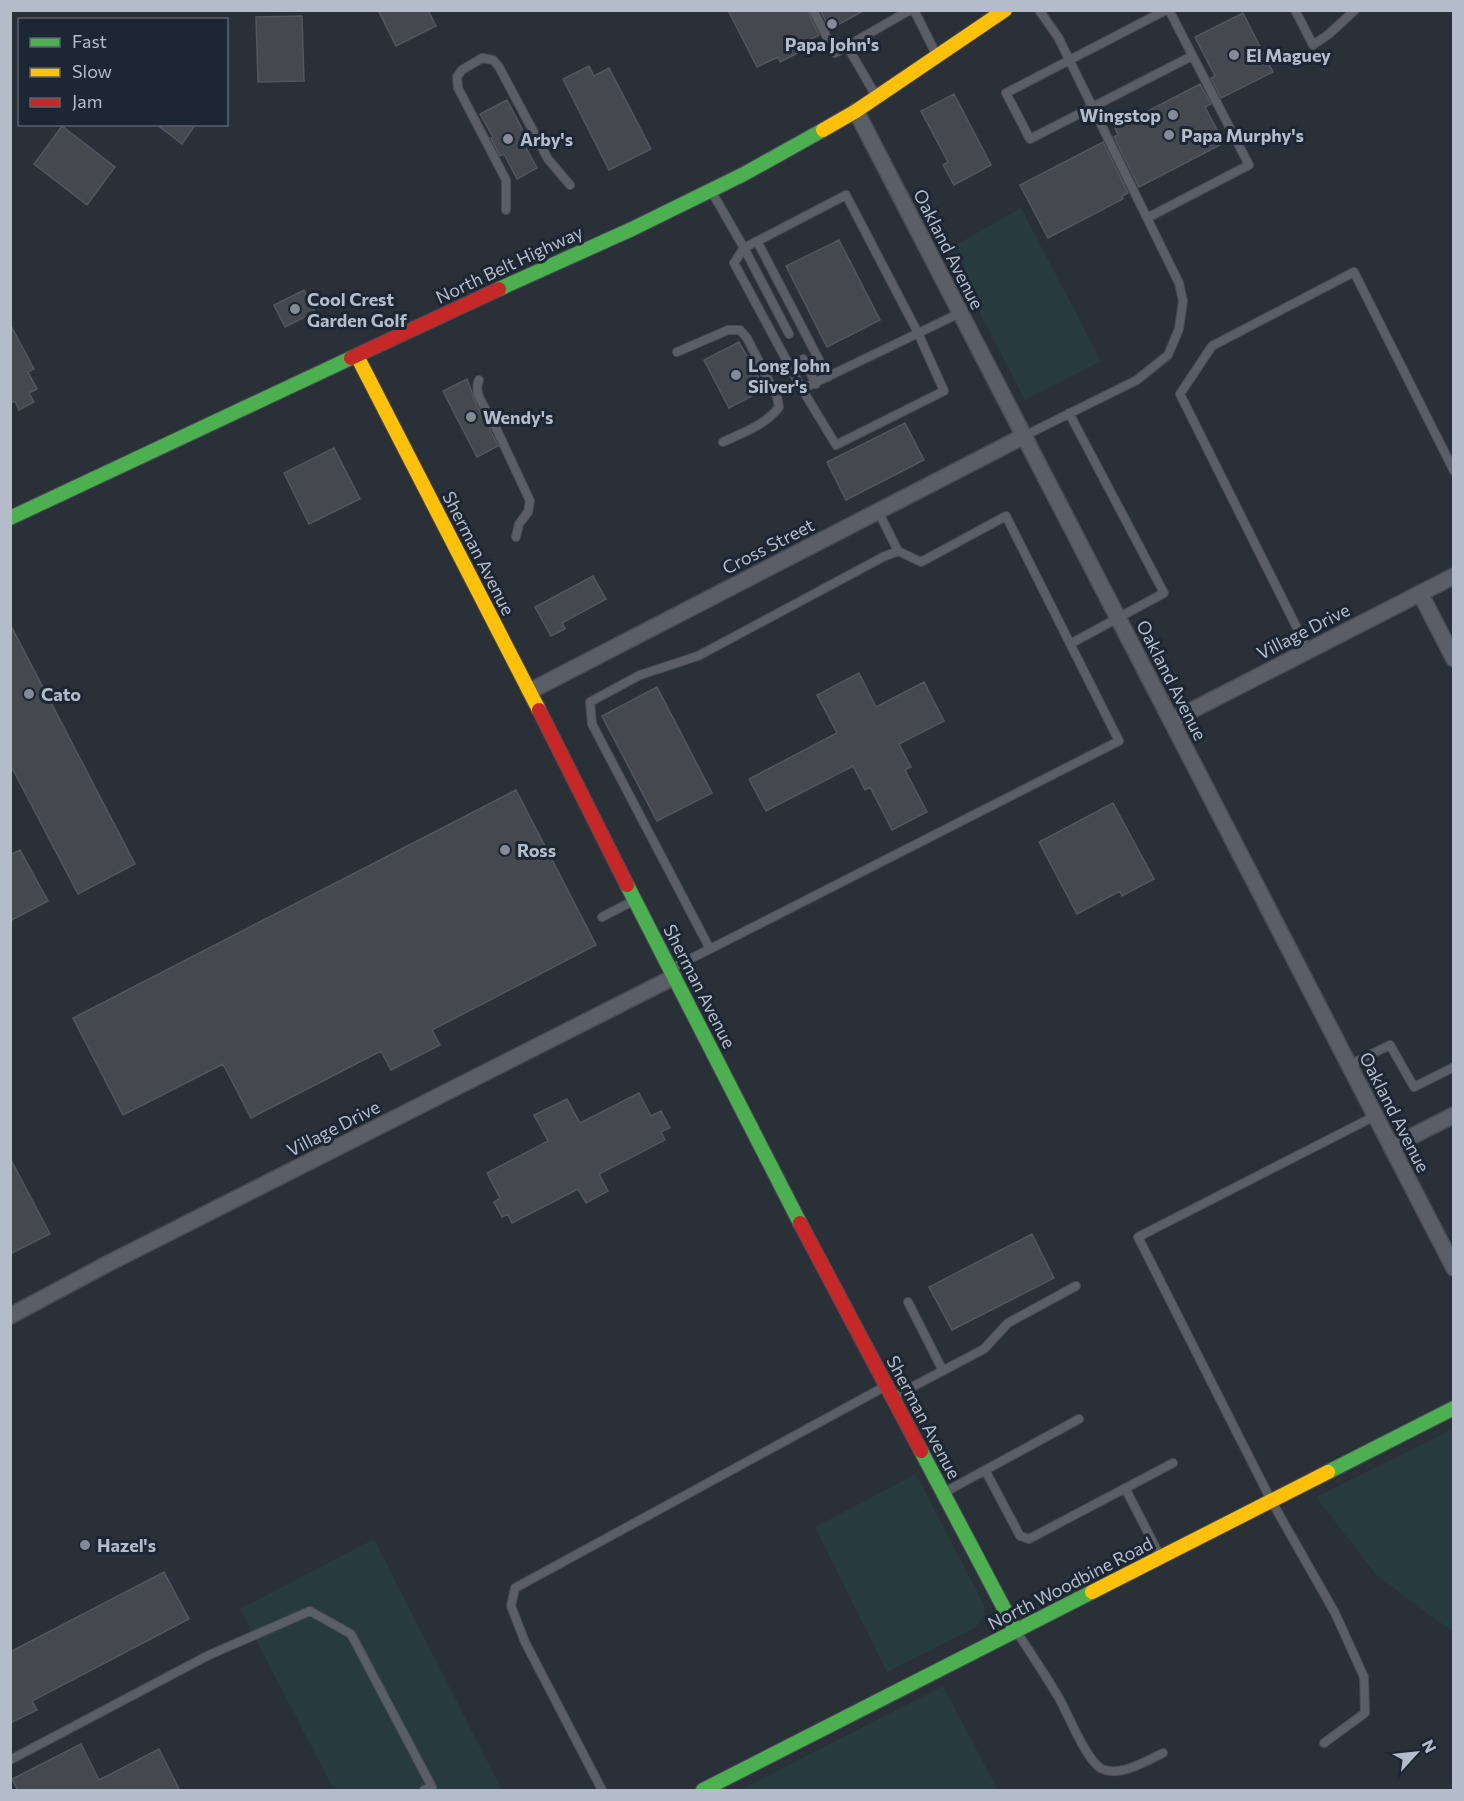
<svg xmlns="http://www.w3.org/2000/svg" width="1464" height="1801" font-family="Commissioner,sans-serif">
<style>
.green{fill:#273a3e}
.building{fill:#444950;stroke:#52575f;stroke-width:1.5}
.lines{fill:none;stroke-linecap:round;stroke-linejoin:round}
.lane-casing{stroke:#484c53;stroke-width:10}
.street-casing{stroke:#484c53;stroke-width:18}
.fast-casing{stroke:#484c53;stroke-width:16}
.slow-casing{stroke:#484c53;stroke-width:16}
.jam-casing{stroke:#484c53;stroke-width:16}
.lane{stroke:#5a5e66;stroke-width:8}
.street{stroke:#5a5e66;stroke-width:15}
.fast{stroke:#4caf50;stroke-width:14}
.slow{stroke:#ffc107;stroke-width:14}
.jam{stroke:#c62828;stroke-width:14}
.poi-dot{fill:#848b96;stroke:#1d2633;stroke-width:2}
.labels{text-anchor:middle;dominant-baseline:central;stroke-width:6;stroke-linejoin:round;paint-order:stroke}
.poi-label{font-size:18px;font-weight:bold;fill:#b4bcc9;stroke:#1d2633;text-anchor:start}
.street-label{font-size:18px;fill:#b4bcc9;stroke:#1d2633}
</style>
<rect width="100%" height="100%" fill="#2a3038"/>
<path class="green" d="M1021 208 1101 361 1025 400 947 250Z
M1453 1429V1632L1376 1575 1316 1497Z
M916 1474 984 1605V1616L976 1627 887 1672 815 1527Z
M374 1539 502 1790H334L240 1609Z
M943 1686 998 1790H740Z"/>
<path class="building" d="M378 10H428L436 26 396 46Z
M728 10H807L819 35 796 48 798 53 780 62 778 57 757 67Z
M820 10H865L830 29Z
M1243 13 1273 72 1221 98 1211 78 1215 76 1195 37Z
M302 16 304 81 258 82 256 17Z
M589 66 594 76 609 68 651 149 609 170 563 79Z
M1200 84 1211 104 1205 107 1224 143 1139 187 1114 137 1118 135 1115 128Z
M954 94 991 165 954 185 943 165 948 162 921 111Z
M507 100 528 140 523 142 537 168 517 179 504 154 500 156 491 138 493 137 480 114Z
M156 124H196L182 144Z
M62 126 115 167 87 205 34 164Z
M1103 142 1128 193 1122 196 1123 199 1048 238 1020 185Z
M839 240 880 320 827 347 786 266Z
M304 290 315 312 285 327 274 305Z
M10 324 34 369 28 372 37 389 29 393 34 402 19 410 15 401 10 403Z
M739 342 765 389 729 408 704 360Z
M467 379 477 406 485 420 491 425 490 430 498 446 477 457 443 391Z
M905 423 924 460 846 500 827 462Z
M334 448 360 499 309 524 284 473Z
M593 576 606 599 562 623 565 629 551 636 535 607Z
M10 624 135 864 78 894 10 764Z
M859 673 876 707 924 682 944 721 899 744 911 767 905 770 927 812 892 830 870 787 865 790 853 766 766 811 749 779 837 733 817 695Z
M657 687 712 793 657 821 602 716Z
M516 790 596 945 432 1030 440 1045 391 1070 381 1051 251 1118 223 1064 123 1115 73 1018Z
M1113 803 1154 879 1122 896 1120 891 1077 914 1039 842Z
M20 850 48 901 10 921V855Z
M639 1093 651 1116 661 1111 670 1128 661 1132 665 1140 599 1174 608 1191 586 1203 578 1189 512 1223 508 1214 502 1217 494 1202 500 1198 487 1173 548 1141 534 1115 567 1099 580 1123Z
M10 1158 50 1234 10 1254Z
M1032 1234 1054 1278 952 1330 929 1287Z
M164 1572 189 1619 32 1701 37 1710 10 1723V1652Z
M81 1744 99 1780 159 1749 180 1791H18L12 1779Z"/>
<g class="lines">
<g class="lane-casing">
<path id="lane" d="M813 10 835 53 910 10
M914 10 935 52
M1166 10 1006 93 1030 139 1192 56
M1295 10 1313 45 1329 34 1355 10
M847 46 875 94
M713 194 744 248 734 263 802 389 960 313
M506 210V180L458 88 457 77 462 70 482 58 493 60 499 67 548 159 570 185
M1147 218 1249 165 1169 10
M757 241 828 377
M789 334 744 248 846 195 918 333 944 391 836 445 802 389
M677 352 728 330H740L747 338 777 397 779 407C766 425 742 433 723 442
M803 359 816 384
M479 380C473 393 484 405 490 417
M1069 413 1164 593 1070 644
M496 428 530 501 528 512 519 524 516 537
M1024 436 1137 380 1168 355 1179 329 1183 301 1179 283 1058 37 1039 10
M878 511 898 551
M1308 650 1180 394 1212 346 1354 272 1454 471
M602 917 633 901
M672 968 710 949 1119 741 1006 516 921 562 898 551 883 557 698 656 640 675 590 702 592 724 710 949
M1349 1065 1390 1045 1414 1087 1454 1067
M908 1302 943 1371
M895 1396 984 1349 1008 1323 1076 1286
M985 1470 1020 1536 1029 1539 1173 1463
M1125 1488 1160 1556
M945 1492 1079 1419
M1017 1632C1031 1654 1046 1676 1059 1698 1068 1714 1087 1762 1102 1769 1120 1777 1147 1761 1163 1753
M1324 1743 1365 1713 1364 1677 1335 1613 1272 1502 1138 1237 1375 1116
M10 1760 209 1655 310 1611 351 1634 432 1787 424 1790
M602 1790 525 1642 511 1606 515 1588 886 1386"/>
</g>
<g class="street-casing">
<path id="street" d="M856 111 1454 1268
M1420 593 1454 659
M530 691 1024 436
M1171 721 1454 576
M1391 1147 1454 1115
M10 1316 107 1264 674 977"/>
</g>
<g class="fast-casing">
<path id="fast" d="M499 289 632 229 744 174 823 130
M10 518 351 358
M627 885 800 1223
M921 1451 1016 1631
M1328 1472 1454 1408
M703 1790 1092 1592"/>
</g>
<g class="slow-casing">
<path id="slow" d="M823 130 856 111 1005 10
M357 356 539 710
M1092 1592 1328 1472"/>
</g>
<g class="jam-casing">
<path id="jam" d="M351 358 499 289
M539 710 627 885
M800 1223 921 1451"/>
</g>
<use href="#lane" class="lane"/>
<use href="#street" class="street"/>
<use href="#fast" class="fast"/>
<use href="#slow" class="slow"/>
<use href="#jam" class="jam"/>
</g>
<g class="poi-dot">
<circle cx="832" cy="24" r="6"/>
<circle cx="1234" cy="55" r="6"/>
<circle cx="1173" cy="115" r="6"/>
<circle cx="1169" cy="135" r="6"/>
<circle cx="508" cy="139" r="6"/>
<circle cx="295" cy="309" r="6"/>
<circle cx="736" cy="375" r="6"/>
<circle cx="471" cy="417" r="6"/>
<circle cx="29" cy="694" r="6"/>
<circle cx="505" cy="850" r="6"/>
<circle cx="85" cy="1545" r="6"/>
</g>
<g class="labels">
<g class="poi-label">
<text x="832" y="44" text-anchor="middle">Papa John's</text>
<text x="1246" y="55">El Maguey</text>
<text x="1161" y="115" text-anchor="end">Wingstop</text>
<text x="1181" y="135">Papa Murphy's</text>
<text x="520" y="139">Arby's</text>
<text x="307" y="299">Cool Crest<tspan x="307" dy="21">Garden Golf</tspan></text>
<text x="748" y="365">Long John<tspan x="748" dy="21">Silver's</tspan></text>
<text x="483" y="417">Wendy's</text>
<text x="41" y="694">Cato</text>
<text x="517" y="850">Ross</text>
<text x="97" y="1545">Hazel's</text>
</g>
<g class="street-label">
<text transform="translate(949 249) rotate(63)">Oakland Avenue</text>
<text transform="translate(509 264) rotate(-25)">North Belt Highway</text>
<text transform="translate(768 546) rotate(-27)">Cross Street</text>
<text transform="translate(479 553) rotate(63)">Sherman Avenue</text>
<text transform="translate(1303 631) rotate(-27)">Village Drive</text>
<text transform="translate(1172 680) rotate(63)">Oakland Avenue</text>
<text transform="translate(700 986) rotate(63)">Sherman Avenue</text>
<text transform="translate(1395 1112) rotate(63)">Oakland Avenue</text>
<text transform="translate(333 1128) rotate(-27)">Village Drive</text>
<text transform="translate(924 1417) rotate(62)">Sherman Avenue</text>
<text transform="translate(1070 1583) rotate(-27)">North Woodbine Road</text>
</g>
</g>
<rect width="1464" height="1801" fill="none" stroke="#b4bcc9" stroke-width="24"/>
<rect x="18" y="18" width="210" height="108" fill="#1d2633" stroke="#59626f" stroke-width="1.5"/>
<rect x="30" y="38" width="30" height="9" fill="#4caf50" stroke="#59626f" stroke-width="1.5"/>
<text x="72" y="48" font-size="18" fill="#b4bcc9">Fast</text>
<rect x="30" y="68" width="30" height="9" fill="#ffc107" stroke="#59626f" stroke-width="1.5"/>
<text x="72" y="78" font-size="18" fill="#b4bcc9">Slow</text>
<rect x="30" y="98" width="30" height="9" fill="#c62828" stroke="#59626f" stroke-width="1.5"/>
<text x="72" y="108" font-size="18" fill="#b4bcc9">Jam</text>
<g transform="translate(1416 1753) rotate(63)" stroke="#1d2633" stroke-width="4.5" paint-order="stroke">
<path d="M0-4.5L10 22L0 15L-10 22Z" fill="#b4bcc9"/>
<text y="-9" font-size="16" font-weight="bold" text-anchor="middle" fill="#b4bcc9">N</text>
</g>
</svg>
